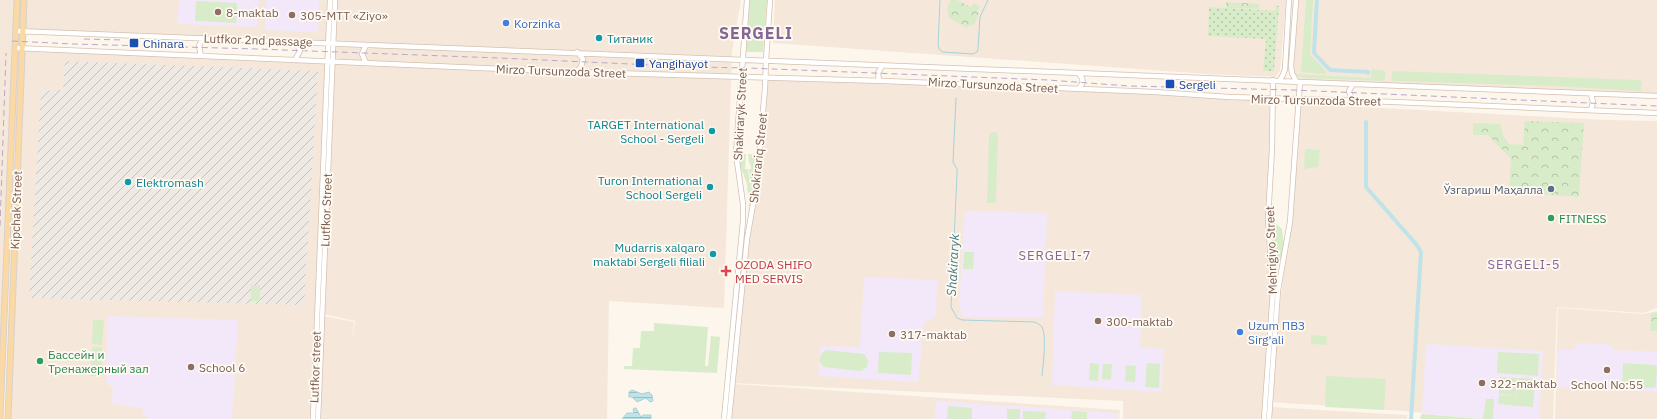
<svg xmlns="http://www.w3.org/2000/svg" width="1657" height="419" font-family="'IBM Plex Sans',sans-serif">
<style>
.residential{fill:#f5e8da}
.industrial{fill:url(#industrial-furrows)}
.education{fill:#f3e8fa}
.green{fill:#d8ecc9}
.forest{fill:url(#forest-crowns)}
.park{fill:url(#park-dots)}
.water{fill:url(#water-rules);stroke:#a5d3da}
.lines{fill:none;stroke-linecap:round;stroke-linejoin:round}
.stream{stroke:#a5d3da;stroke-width:1}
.canal{stroke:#bfe3e8;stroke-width:4}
.secondary-casing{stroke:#d6c0b0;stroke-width:6}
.primary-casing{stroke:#dad1cd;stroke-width:7}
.secondary{stroke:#fff;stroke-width:4.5}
.primary{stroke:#fbd9a5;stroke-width:5}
.rail{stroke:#b9a8c9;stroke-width:1;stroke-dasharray:6 4;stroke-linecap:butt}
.education-dot{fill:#8d6e63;stroke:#fffaf3;stroke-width:1.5}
.shop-dot{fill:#3f7fe0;stroke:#fffaf3;stroke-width:1.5}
.culture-dot{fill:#0f9aa8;stroke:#fffaf3;stroke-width:1.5}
.transit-dot{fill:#1a4fb4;stroke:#fffaf3;stroke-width:1.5}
.service-dot{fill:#5c6f8a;stroke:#fffaf3;stroke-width:1.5}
.leisure-dot{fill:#2e9e5b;stroke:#fffaf3;stroke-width:1.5}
.health-dot{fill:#e0444e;stroke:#fffaf3;stroke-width:1.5}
.labels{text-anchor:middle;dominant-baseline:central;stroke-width:3.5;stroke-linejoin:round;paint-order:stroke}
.education-label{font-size:12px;fill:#785e54;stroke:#fffaf3;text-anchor:start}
.shop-label{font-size:12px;fill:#366cbe;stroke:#fffaf3;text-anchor:start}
.culture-label{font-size:12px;fill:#0d838f;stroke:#fffaf3;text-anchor:end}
.street-label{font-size:12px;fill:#7a5c4d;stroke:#fffaf3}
.transit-label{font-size:12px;fill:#164399;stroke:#fffaf3;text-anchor:start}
.service-label{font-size:12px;fill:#4e5e75;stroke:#fffaf3;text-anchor:end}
.leisure-label{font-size:12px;fill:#27864d;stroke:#fffaf3;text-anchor:start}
.health-label{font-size:12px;fill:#be3a42;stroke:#fffaf3;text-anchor:start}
.neighbourhood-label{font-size:13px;letter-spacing:1px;fill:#846695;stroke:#fffaf3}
.water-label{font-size:13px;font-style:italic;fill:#437c86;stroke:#fffaf3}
.district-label{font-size:16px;font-weight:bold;letter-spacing:1px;fill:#846695;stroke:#fffaf3}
</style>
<defs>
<pattern id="industrial-furrows" width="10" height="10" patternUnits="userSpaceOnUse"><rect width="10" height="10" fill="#efe9e4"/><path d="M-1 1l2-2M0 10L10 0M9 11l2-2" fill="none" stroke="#c7c0bb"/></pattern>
<pattern id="forest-crowns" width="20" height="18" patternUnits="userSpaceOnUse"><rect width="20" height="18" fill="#d8ecc9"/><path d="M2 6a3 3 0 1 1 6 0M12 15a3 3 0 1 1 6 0" fill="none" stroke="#b4c2a5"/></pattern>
<pattern id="park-dots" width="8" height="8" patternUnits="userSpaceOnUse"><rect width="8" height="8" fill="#d8ecc9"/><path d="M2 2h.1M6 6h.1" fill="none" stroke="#b4c2a5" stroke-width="1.8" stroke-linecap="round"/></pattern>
<pattern id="water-rules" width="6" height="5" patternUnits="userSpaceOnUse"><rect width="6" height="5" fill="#bfe3e8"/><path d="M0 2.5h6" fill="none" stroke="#a0bbbe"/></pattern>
</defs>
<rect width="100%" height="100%" fill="#fdf6ec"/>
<path class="residential" d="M0 0H17L0 419Z
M24 0H330L329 43 23 31Z
M335 0H741L732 52 724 308 609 301 607 419H8L23 49 328 61 318 315 354 322 352 342 355 321 324 314Z
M775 0H1286L1280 71 1275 77 1207 74 773 43Z
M1296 0H1657V96L1296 81 1291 66Z
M766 77 1272 99 1268 219 1273 282 1264 419H1123V401L732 383 747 239 754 205Z
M1299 104H1308L1605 120 1657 121V308L1644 313 1557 307 1553 419H1491L1404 411 1270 402 1283 278 1288 252Z
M1558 308 1644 314 1657 311V419H1555Z
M735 384 1120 410 1119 419H732Z
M1270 407 1407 415V419H1269Z"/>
<path class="industrial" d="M65 61 318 71 304 305 29 298 41 91 63 90Z"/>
<path class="education" d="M179 0H259L257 27 177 24Z
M266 0H319L318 32 265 30Z
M965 211 1047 213 1043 317H963L959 305Z
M864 277 937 280 936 316 924 323 918 382 818 376 820 346 860 347Z
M1055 291 1142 295 1140 347 1164 349 1161 392 1052 385Z
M108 316 238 320 232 419H149L143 413V408L112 404 113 389 106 381Z
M1579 343 1608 344 1615 350 1657 352V392L1557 387 1558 350H1573Z
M1426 344 1543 351 1539 419H1485L1422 414Z
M936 401 1118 413V419H934Z"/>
<path class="green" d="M750 0H767L763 52H746Z
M1306 0H1313L1310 54 1327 72 1325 74 1301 72Z
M196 1 237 3 236 23 195 21Z
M1371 69 1385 71V80L1383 81 1305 78 1299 77 1295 74 1371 78Z
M1393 71 1640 80 1642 82 1641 90 1640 91 1554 86 1393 81 1391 79Z
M994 132 997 133 998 137 996 203H987L989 136 990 133Z
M1305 149 1320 150 1318 167 1304 169Z
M742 154H746L745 169H748L751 193 749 169H751L750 163H749L748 154 756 155 751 206H749L747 184 740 165Z
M1274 222 1282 229 1284 247 1280 263 1277 265 1274 262 1271 229Z
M964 252H974L973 269H963Z
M251 285H260V301H251Z
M93 320H104L102 345 92 344Z
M654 323 708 327 705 366H708L711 336 720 337 717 373 624 369V366H632L633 348H640L641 331H654Z
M1311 335 1327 336 1326 345 1311 344Z
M92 347H102L101 376H90Z
M826 350 864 354 868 360 867 367 861 371 824 367 819 361 821 354Z
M879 352 912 353 911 375 878 373Z
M1498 352 1539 354 1538 376 1497 373Z
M1090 363 1099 364 1098 381 1089 380Z
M1147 363 1160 364 1159 388 1145 387Z
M1623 363 1655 365 1657 367 1656 386 1654 388 1622 387Z
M1103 364H1112L1111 380 1102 379Z
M1126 365 1136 366 1135 382 1125 381Z
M1326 376 1386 379 1384 410 1325 407Z
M1500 377 1517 378 1516 396 1499 394Z
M1518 378 1535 379 1533 407 1498 404 1499 395 1516 396V400Z
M1486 399H1494L1493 419H1420L1421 415 1422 414 1483 419Z
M948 406 972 408V419H947Z
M1007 409H1020V419H1007Z
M1023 411 1046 412 1045 419H1023Z
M1072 411 1087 412V419H1071Z"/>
<path class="forest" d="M951 0H957L971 7 974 3 980 6 977 12 979 13 974 25 966 27 949 18 947 9Z
M1226 2 1259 4V9L1226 8Z
M1525 121 1584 123 1579 197 1509 192 1511 159 1488 135H1473V123L1500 124 1503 135 1509 144 1523 145Z
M1657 312V331H1650L1651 313Z"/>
<path class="park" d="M1276 6H1279L1274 71H1263L1266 39 1208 36 1209 7 1275 11Z"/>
<path class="water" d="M632 390 642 394 649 392 652 395 653 401 650 402 646 398 637 402 632 397H629V392Z
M635 408H636L641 417 643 415H651V419H622L627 413H634L633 409Z"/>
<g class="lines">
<path class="stream" d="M940 0 938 45 939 49 943 52 973 54 977 52 978 49 980 17 988 0
M956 98 953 162 957 169V174L951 307 957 318 962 320 1034 322C1037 323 1040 324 1042 327 1047 336 1043 365 1042 376"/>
<path class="canal" d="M1317 0 1314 52 1315 54 1330 70 1368 72V73
M1366 122V187L1416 244 1421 252 1411 419"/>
<g class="secondary-casing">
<path id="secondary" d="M16 31 1657 96
M15 48 576 72 885 81 1155 92 1229 97 1370 101 1657 113
M201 56 199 46 203 38
M295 60 300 51 296 42
M366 63 362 54 366 45
M576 72 581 67 583 59 577 52
M879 80 878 73 882 66
M1279 81 1283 75 1285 69 1289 0
M1296 81 1292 73 1291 66 1296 0
M1078 89C1084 84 1084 79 1079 74
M1591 94 1593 102 1591 110
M1352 100 1349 91 1353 84
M313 419 330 0
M318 419 335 0
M724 419 743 221V204L736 154 747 0
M729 419 747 239 757 181 765 88 766 60 770 0
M1264 419 1273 291 1268 219 1272 149 1273 80
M1269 419 1278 290 1290 222 1300 82"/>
</g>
<g class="primary-casing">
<path id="primary" d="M0 419 17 0
M8 419 24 0"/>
</g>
<use href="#secondary" class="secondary"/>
<use href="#primary" class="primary"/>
<path class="rail" d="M84 39 124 40
M12 41 73 44 257 49 499 58 696 67 748 68 1048 80 1129 86 1293 90 1657 106
M0 226 6 53"/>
</g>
<g class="education-dot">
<circle cx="218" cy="12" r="4"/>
<circle cx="292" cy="15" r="4"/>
<circle cx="1098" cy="321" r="4"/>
<circle cx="892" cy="334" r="4"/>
<circle cx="191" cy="367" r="4"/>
<circle cx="1607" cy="370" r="4"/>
<circle cx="1482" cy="383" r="4"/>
</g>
<g class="shop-dot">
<circle cx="506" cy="23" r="4"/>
<circle cx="1240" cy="332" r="4"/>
</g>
<g class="culture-dot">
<circle cx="599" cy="38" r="4"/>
<circle cx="712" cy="131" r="4"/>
<circle cx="128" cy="182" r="4"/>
<circle cx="710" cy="187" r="4"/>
<circle cx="713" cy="254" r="4"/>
</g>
<g class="transit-dot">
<rect x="129" y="38" width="10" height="10" rx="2"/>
<rect x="635" y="58" width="10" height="10" rx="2"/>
<rect x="1165" y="79" width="10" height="10" rx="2"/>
</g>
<circle class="service-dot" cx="1551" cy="189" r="4"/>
<g class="leisure-dot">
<circle cx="1551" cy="218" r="4"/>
<circle cx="40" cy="361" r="4"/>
</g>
<path class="health-dot" d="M724 265h4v4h4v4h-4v4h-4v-4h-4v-4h4z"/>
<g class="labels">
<g class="education-label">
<text x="226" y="12">8-maktab</text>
<text x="300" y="15">305-MTT «Ziyo»</text>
<text x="1106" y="321">300-maktab</text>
<text x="900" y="334">317-maktab</text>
<text x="199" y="367">School 6</text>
<text x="1490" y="383">322-maktab</text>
<text x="1607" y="384" text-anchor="middle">School No:55</text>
</g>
<g class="shop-label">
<text x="514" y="23">Korzinka</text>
<text x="1248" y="325">Uzum ПВЗ<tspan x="1248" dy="14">Sirg'ali</tspan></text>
</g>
<g class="culture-label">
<text x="607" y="38" text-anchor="start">Титаник</text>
<text x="704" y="124">TARGET International<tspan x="704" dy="14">School - Sergeli</tspan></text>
<text x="702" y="180">Turon International<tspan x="702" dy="14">School Sergeli</tspan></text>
<text x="136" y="182" text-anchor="start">Elektromash</text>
<text x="705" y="247">Mudarris xalqaro<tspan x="705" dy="14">maktabi Sergeli filiali</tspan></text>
</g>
<g class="street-label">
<text transform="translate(258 40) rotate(2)">Lutfkor 2nd passage</text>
<text transform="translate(561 71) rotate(2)">Mirzo Tursunzoda Street</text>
<text transform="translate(993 85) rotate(3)">Mirzo Tursunzoda Street</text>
<text transform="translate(1316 100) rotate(1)">Mirzo Tursunzoda Street</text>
<text transform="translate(740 114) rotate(-87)">Shakiraryk Street</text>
<text transform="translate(758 158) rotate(-84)">Shokirariq Street</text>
<text transform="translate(16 210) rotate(-88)">Kipchak Street</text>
<text transform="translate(326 210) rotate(-88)">Lutfkor Street</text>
<text transform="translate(1271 250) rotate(-92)">Mehrigiyo Street</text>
<text transform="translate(315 367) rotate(-88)">Lutfkor street</text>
</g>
<g class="transit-label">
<text x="143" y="43">Chinara</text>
<text x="649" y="63">Yangihayot</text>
<text x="1179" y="84">Sergeli</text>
</g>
<g class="service-label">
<text x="1543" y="189">Ўзгариш Маҳалла</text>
</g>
<g class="leisure-label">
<text x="1559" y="218">FITNESS</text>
<text x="48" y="354">Бассейн и<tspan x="48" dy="14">Тренажерный зал</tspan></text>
</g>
<g class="health-label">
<text x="735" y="264">OZODA SHIFO<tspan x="735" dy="14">MED SERVIS</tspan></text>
</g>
<g class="neighbourhood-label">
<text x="1055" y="255">SERGELI-7</text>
<text x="1524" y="264">SERGELI-5</text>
</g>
<g class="water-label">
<text transform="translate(953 265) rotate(-87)">Shakiraryk</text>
</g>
<g class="district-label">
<text x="756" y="33">SERGELI</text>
</g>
</g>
</svg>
